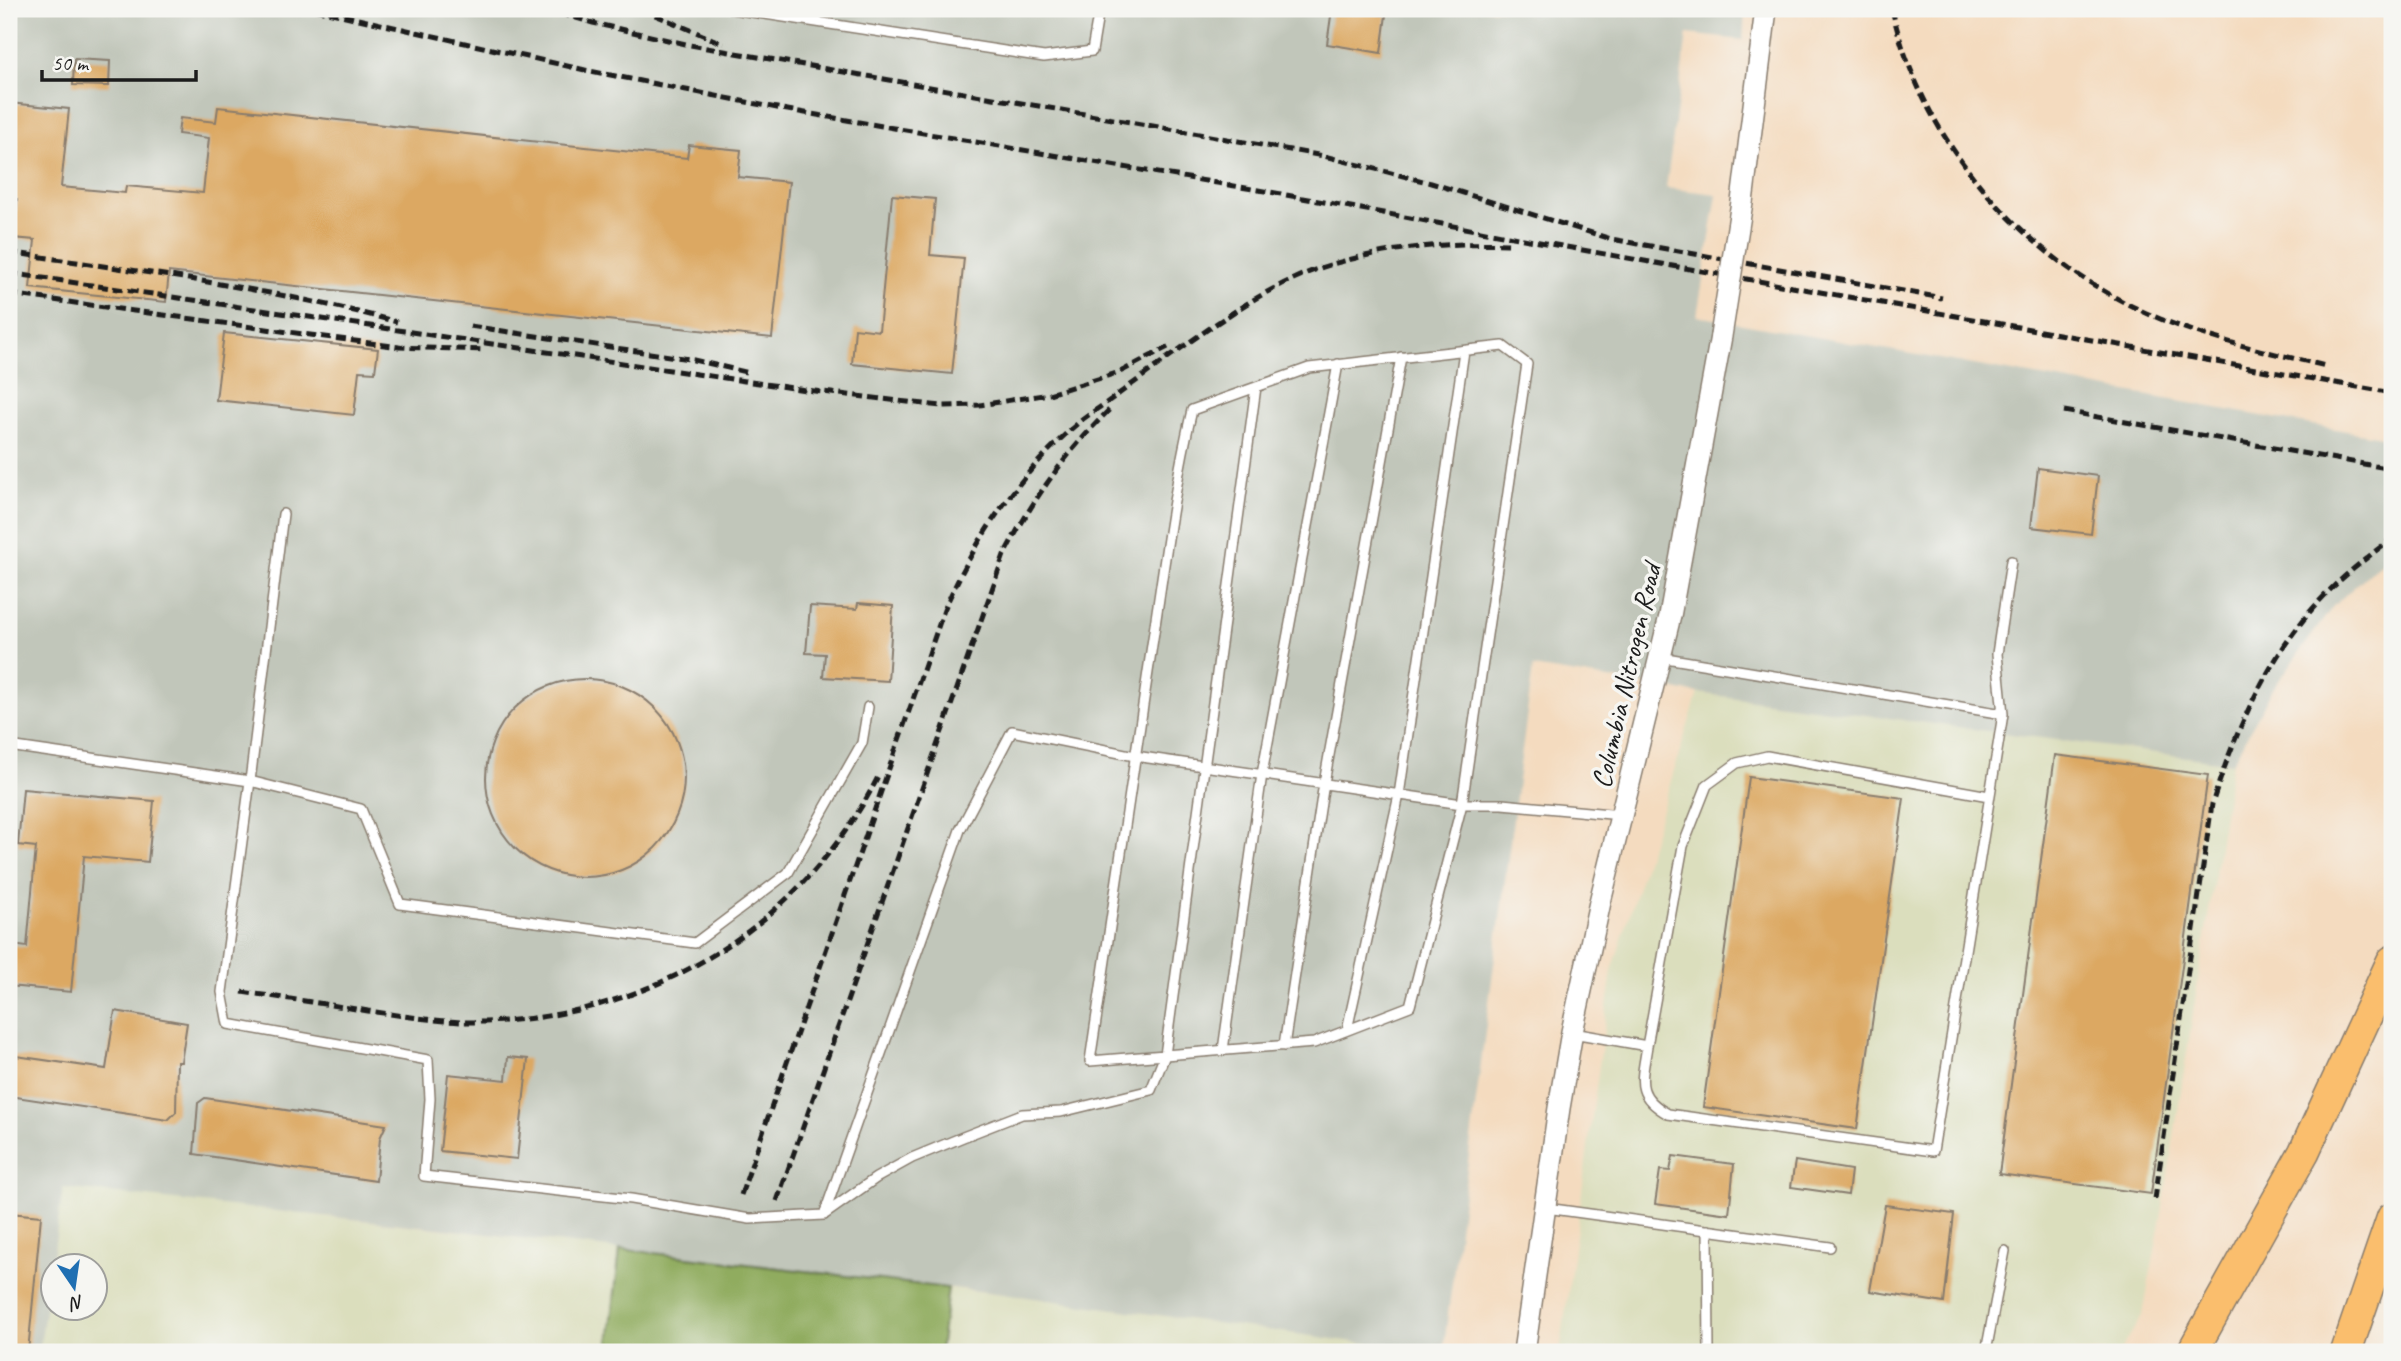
<svg xmlns="http://www.w3.org/2000/svg" width="2401" height="1361" font-family="Caveat,sans-serif">
<style>
.built{fill:#dbdebd;fill-rule:evenodd}
.industrial{fill:#c1c6ba}
.forest{fill:#90ac5f;stroke:#56643e;stroke-width:2}
.building{fill:#dca862}
.lines{fill:none;stroke-linecap:round;stroke-linejoin:round}
.service-casing{stroke:#887c6e;stroke-width:12}
.tertiary-casing{stroke:#887c6e;stroke-width:24}
.motorway-casing{stroke:#887c6e;stroke-width:33}
.service{stroke:#fff;stroke-width:9}
.tertiary{stroke:#fff;stroke-width:21}
.motorway{stroke:#fabe6d;stroke-width:30}
.rail{stroke:#1c1c1c;stroke-width:5;stroke-dasharray:10 5;stroke-linecap:butt}
.tertiary-bridge-casing{stroke:#887c6e;stroke-width:24;stroke-linecap:butt}
.tertiary-bridge{stroke:#fff;stroke-width:21}
.labels{text-anchor:middle;dominant-baseline:central;stroke-width:7;stroke-linejoin:round;paint-order:stroke}
.street-label{font-size:28px;fill:#1c1c1c;stroke:#f6f6f2}
</style>
<rect width="100%" height="100%" fill="#f6f6f2"/>
<filter id="ink" filterUnits="userSpaceOnUse"><feTurbulence type="fractalNoise" baseFrequency=".0143" numOctaves="2"/><feDisplacementMap in="SourceGraphic" scale="14" xChannelSelector="R" yChannelSelector="G"/><feConvolveMatrix kernelMatrix="1 2 1 2 8 2 1 2 1" color-interpolation-filters="sRGB"/></filter>
<filter id="wash" filterUnits="userSpaceOnUse"><feTurbulence type="fractalNoise" baseFrequency=".00686" numOctaves="4" result="noise"/><feDisplacementMap in="SourceGraphic" scale="28" xChannelSelector="R" yChannelSelector="G"/><feGaussianBlur stdDeviation="1.57" result="paint"/><feColorMatrix in="noise" values="0 0 0 0 0 0 0 0 0 0 0 0 0 0 0 0 0 1.4 0 .05"/><feComposite in="paint" operator="in"/></filter>
<g filter="url(#wash)">
<rect width="100%" height="100%" fill="#f4dbbf"/>
<path class="built" d="M1698 693 2232 763 2163 1207 2143 1314 2120 1352H1560L1612 971Z
M63 1187 620 1249 608 1352H39ZM52 1266H94V1308H52Z
M948 1288 1012 1295 1429 1352H940Z"/>
<path class="industrial" d="M9 9H1745L1743 40 1687 34 1666 188 1717 194 1697 316 2392 439V556L2372 571 2334 605 2272 690 2232 763 1698 693 1533 667 1443 1352H1428L1012 1295 436 1228 63 1188 39 1352H9Z"/>
<path class="forest" d="M620 1249 948 1288 940 1352H608Z"/>
<g id="blocks">
<path class="building" d="M1332 9 1386 15 1381 53 1327 44Z
M74 59 110 61 109 86 73 85Z
M9 103 69 109 61 187 125 193 126 186 203 193 209 138 178 134 180 118 216 122 218 107 687 158 689 145 741 150 738 177 789 182 772 338 169 272 166 302 30 288 35 240 13 238 17 199 9 198Z
M892 195 935 199 930 255 964 258 952 374 852 364 855 328 879 331Z
M224 333 378 349 375 372 359 371 354 415 216 400Z
M2038 468 2098 476 2091 534 2031 527Z
M858 603 893 606 888 681 823 677 825 654 806 653 810 606 857 609Z
M486 778a99 99 0 1 1 198 0a99 99 0 1 1-198 0Z
M2055 755 2208 775 2151 1194 1999 1174Z
M1749 777 1904 798 1857 1129 1703 1107Z
M23 789 154 801 148 862 84 856 71 992 9 986 11 945 27 947 36 847 18 845Z
M115 1011 187 1023 181 1062H177L176 1112 168 1120 9 1096V1055L106 1069Z
M508 1057 528 1059 517 1159 440 1151 448 1074 506 1080Z
M205 1098 386 1125 380 1138 376 1181 194 1154 198 1103Z
M1673 1156 1734 1164 1729 1214 1655 1204 1660 1170 1670 1171Z
M1795 1161 1851 1170 1848 1195 1791 1187Z
M1885 1205 1954 1214 1944 1303 1870 1291Z
M9 1213 41 1216 28 1352H9Z"/>
</g>
</g>
<g filter="url(#ink)">
<use href="#blocks" fill-opacity="0" stroke="#887c6e" stroke-width="2"/>
<g class="lines">
<g class="service-casing">
<path id="service" d="M732 9 1044 57 1092 51 1099 9
M868 707 862 743 788 873 695 943 400 904 361 809 250 781 222 992 228 1024 428 1060 430 1099 424 1176 631 1199 750 1219 824 1215 960 830 1012 731 1135 756 1462 804 1527 364 1503 346 1309 368 1192 410C1174 487 1164 567 1152 645 1131 784 1111 922 1090 1061L1314 1043 1410 1006 1462 804H1502L1621 815
M2003 714 1997 654 2011 561
M9 746 250 781 283 514
M1347 1030 1399 795 1464 351
M1573 1033 1647 1046 1683 846 1707 785 1737 763 1767 756 1989 796
M1284 1046 1324 783 1401 357
M1647 1046C1642 1080 1634 1095 1668 1114L1933 1151 2003 714 1660 657
M1223 1050 1262 774 1338 364
M1546 1208 1830 1247
M825 1214 876 1178 912 1158 963 1137 1022 1114 1061 1112 1151 1090 1165 1055 1256 387
M1708 1230 1709 1352
M1986 1352 2005 1251"/>
</g>
<g class="tertiary-casing">
<path id="tertiary" d="M1742 202 1766 9
M1524 1352 1559 1108 1572 1032 1600 902 1670 616 1721 336"/>
</g>
<g class="motorway-casing">
<path id="motorway" d="M2192 1352 2304 1152 2392 961
M2346 1352 2392 1218"/>
</g>
<use href="#service" class="service"/>
<use href="#tertiary" class="tertiary"/>
<use href="#motorway" class="motorway"/>
<path class="rail" d="M314 9 585 70 782 109 1270 192 1588 251 2392 393
M545 9 593 23 690 45 1324 156 1431 183 1611 239 1942 298
M641 9 724 44
M1892 9C1922 142 2020 254 2142 311 2201 338 2264 351 2326 366
M9 252C139 272 269 287 397 322
M9 273 806 390 941 406 980 405 1049 394 1120 372 1168 347
M9 294 399 347 485 350
M470 326 689 359 750 373
M2064 411 2392 469
M242 992C284 998 326 1004 368 1011 400 1015 431 1021 463 1022 638 1025 798 933 878 777
M741 1195 944 610C975 539 1019 474 1078 423 1089 414 1102 406 1113 398 1134 383 1155 367 1177 351 1225 317 1275 281 1333 264 1392 247 1451 242 1511 244
M2155 1199 2212 804C2237 725 2273 645 2334 586 2352 569 2372 554 2392 538
M777 1201 1004 555C1033 499 1064 455 1109 410"/>
<g class="tertiary-bridge-casing">
<path id="tertiary-bridge" d="M1721 336 1742 202"/>
</g>
<use href="#tertiary-bridge" class="tertiary-bridge"/>
</g>
</g>
<g class="labels">
<g class="street-label">
<text transform="translate(1626 676) rotate(-77)">Columbia Nitrogen Road</text>
</g>
</g>
<rect width="2401" height="1361" fill="none" stroke="#f6f6f2" stroke-width="35"/>
<g transform="translate(74 1287) rotate(167)"><circle r="33" fill="#f6f6f2" stroke="#9f9f9c" stroke-width="2"/>
<path d="M0-5L12 26L0 18L-12 26Z" fill="#1f6fb2"/>
<text y="-10" font-size="19" font-weight="bold" text-anchor="middle" fill="#1c1c1c">N</text>
</g>
<path d="M42 70v10h154v-10" fill="none" stroke="#1c1c1c" stroke-width="3.5"/>
<text x="52" y="70" font-size="21" fill="#1c1c1c" stroke="#f6f6f2" stroke-width="5" paint-order="stroke">50 m</text>
</svg>
